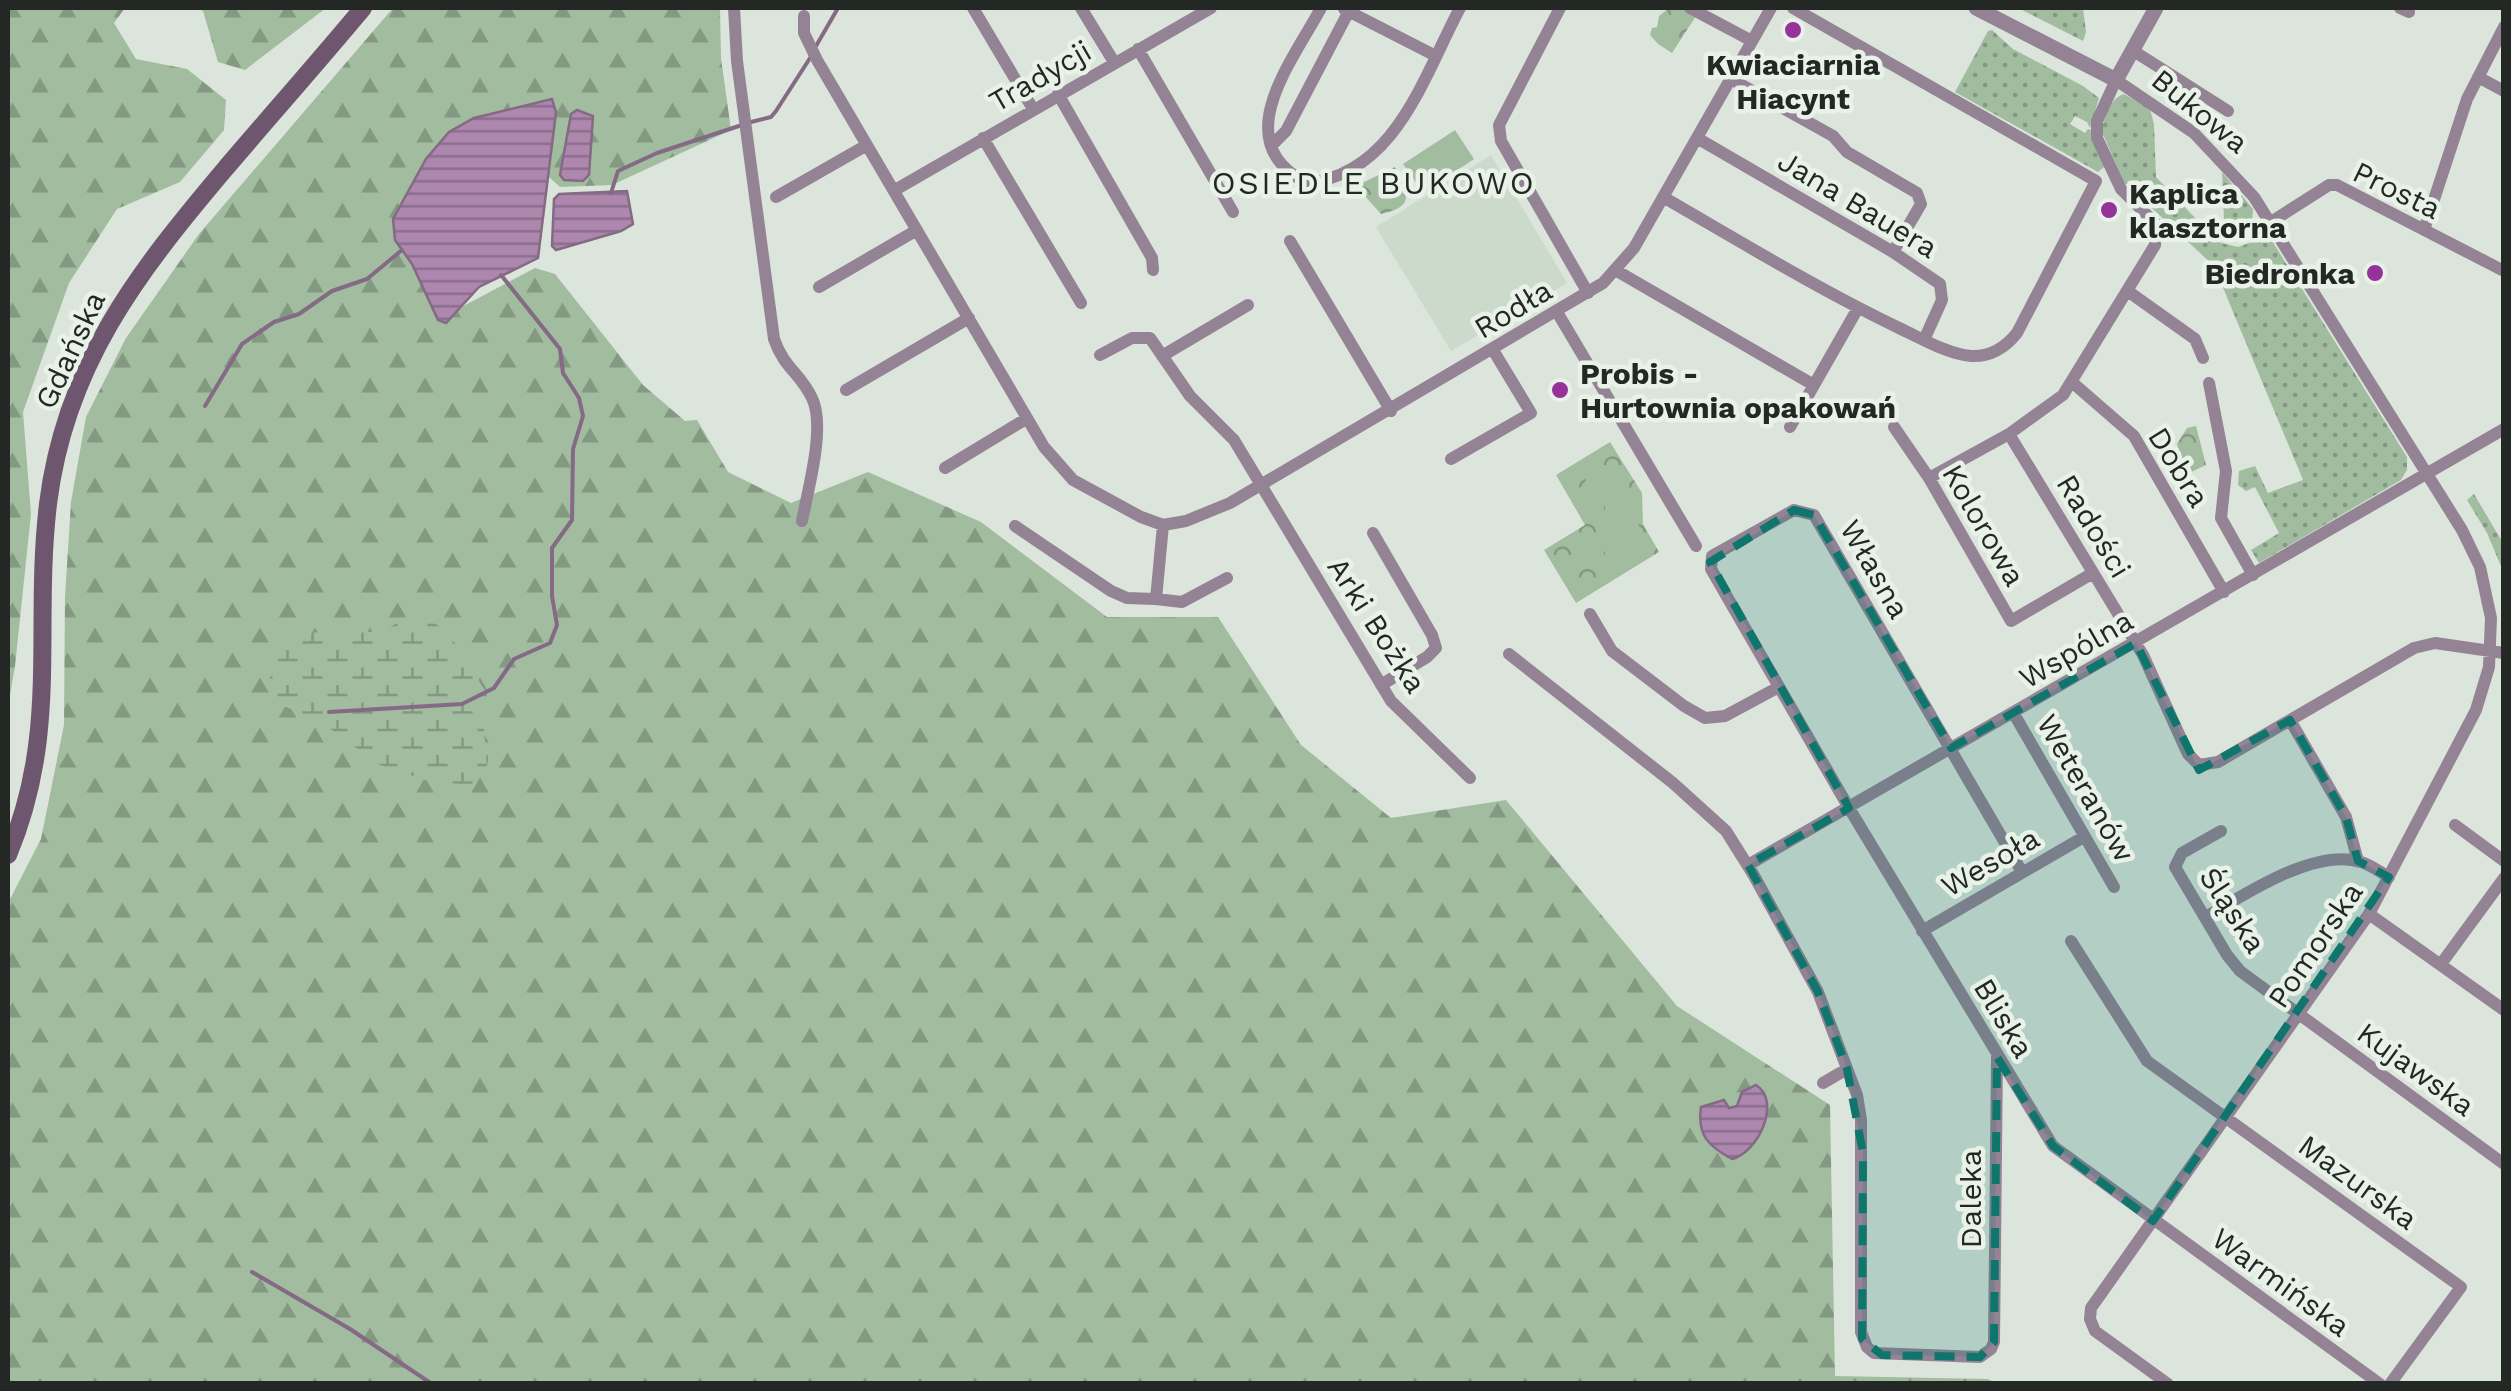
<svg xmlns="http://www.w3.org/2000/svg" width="2511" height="1391" font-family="'Work Sans',sans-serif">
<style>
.built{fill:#cbdaca}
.grass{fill:url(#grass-dots)}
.forest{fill:url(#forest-firs)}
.wetland{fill:url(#wetland-marsh)}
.park{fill:url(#park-crowns)}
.pitch{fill:#a2bca0}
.water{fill:url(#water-rules);stroke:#846a85;stroke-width:2.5}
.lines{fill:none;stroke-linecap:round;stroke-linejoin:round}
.stream{stroke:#846a85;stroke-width:4}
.minor{stroke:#948394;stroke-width:12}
.tertiary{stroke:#948394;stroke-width:15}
.secondary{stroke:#6e566f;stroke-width:18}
.marked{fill:#0f766e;fill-opacity:0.2;stroke:#0f766e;stroke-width:8;stroke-dasharray:20 12;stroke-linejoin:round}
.poi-dot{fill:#95339b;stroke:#e9f2e8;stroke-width:4}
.labels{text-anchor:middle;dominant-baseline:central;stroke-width:9;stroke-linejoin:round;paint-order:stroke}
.poi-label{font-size:30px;font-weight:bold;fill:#242824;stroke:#e9f2e8;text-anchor:start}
.street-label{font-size:30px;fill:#242824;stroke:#e9f2e8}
.neighbourhood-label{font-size:32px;letter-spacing:2.5px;fill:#242824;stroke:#e9f2e8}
</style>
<defs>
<pattern id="grass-dots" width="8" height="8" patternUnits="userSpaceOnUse" patternTransform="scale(2.5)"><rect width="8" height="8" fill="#a2bca0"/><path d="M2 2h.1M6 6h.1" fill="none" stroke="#849982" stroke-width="1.8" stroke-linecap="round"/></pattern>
<pattern id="forest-firs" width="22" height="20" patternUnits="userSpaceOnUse" patternTransform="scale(2.5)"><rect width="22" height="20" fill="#a2bca0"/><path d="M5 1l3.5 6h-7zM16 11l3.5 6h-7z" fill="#849982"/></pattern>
<pattern id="wetland-marsh" width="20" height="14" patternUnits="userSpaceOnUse" patternTransform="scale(2.5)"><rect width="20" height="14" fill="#a2bca0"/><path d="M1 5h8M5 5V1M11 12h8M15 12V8" fill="none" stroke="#849982"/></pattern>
<pattern id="park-crowns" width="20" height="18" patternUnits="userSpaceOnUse" patternTransform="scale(2.5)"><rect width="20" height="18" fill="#a2bca0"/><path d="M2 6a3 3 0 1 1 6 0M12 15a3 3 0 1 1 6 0" fill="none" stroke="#849982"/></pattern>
<pattern id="water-rules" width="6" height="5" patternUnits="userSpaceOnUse" patternTransform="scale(2.5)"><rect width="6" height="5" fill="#ad87ae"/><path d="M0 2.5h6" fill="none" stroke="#8d6e8d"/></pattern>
</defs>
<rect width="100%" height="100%" fill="#dce5db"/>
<path class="built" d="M1491 155 1567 283 1451 351 1376 227Z"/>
<path class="grass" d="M2018 8H2083L2086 32 2083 41Z
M1992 30 2013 49 2083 86 2099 98 2090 128 2087 122 2075 116 2070 124 2085 133 2088 129 2091 130 2104 167 2098 172 1955 92 1988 31Z
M2124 94 2150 109 2154 124 2156 177 2218 242 2238 247 2269 236 2407 457V470L2401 480 2259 563 2251 550 2279 533 2255 487 2246 491 2238 485 2239 471 2255 466 2268 493 2303 480 2214 266 2124 182 2101 130C2106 116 2109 99 2124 94Z
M2222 172 2253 209 2252 222 2242 230H2234L2224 220Z
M2474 494 2503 543V571L2487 533 2467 500Z"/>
<path class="forest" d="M8 8H125L114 23 136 59 187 69 226 100 224 130 180 182 117 209 69 283 23 412 31 514 15 666 8 707Z
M197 8H326L245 70 218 62 203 11Z
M393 8H720L721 58 731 130 612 185 560 187 549 177 548 107 454 311 535 268 555 274 643 385 685 421 697 420 728 472 791 503 868 472 981 522 1107 617H1218L1301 745 1391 818 1506 800 1677 1006 1830 1105 1835 1376 1988 1379 1996 1383 8 1384V903L41 839 64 725 65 597 71 502 86 417 126 338 199 234Z"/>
<path class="wetland" d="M414 616C448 617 469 667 486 692 490 705 484 712 484 725 483 757 500 758 471 785L428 781 380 765 324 724 271 700C262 673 286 640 313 633 332 628 351 633 369 632 384 631 401 621 414 616Z"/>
<path class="park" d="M1669 8H1681L1696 16 1672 53 1658 44 1650 35 1652 28 1657 27 1659 16Z
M1395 167C1408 194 1416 206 1381 214L1356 186Z
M2196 426 2206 465 2187 474 2177 444 2187 428Z
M1610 442 1642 493 1643 524 1659 552 1576 603 1544 550 1585 525 1556 475Z"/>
<path class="pitch" d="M1455 130 1474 159 1423 193 1403 164Z
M1588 464 1607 468 1602 502 1583 499Z
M1605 501H1638L1640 559 1605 558Z"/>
<path class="water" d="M552 99 556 112 538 258 479 287 446 323 438 320 412 264 395 240 393 219 426 159 449 132 474 118Z
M577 110 593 116 589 175 583 181 564 180 560 175 571 114Z
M627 191 633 224 621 231 556 250 552 246 554 199 559 194Z
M1756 1085C1782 1101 1758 1153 1732 1159 1708 1146 1697 1135 1701 1107L1724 1100 1729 1108 1737 1106 1742 1092Z"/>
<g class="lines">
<path class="stream" d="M816 46 838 8
M751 122 771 117 776 111 812 55
M611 193 618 171 657 153 742 125
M205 406 242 344 274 322 299 314 332 291 367 279 402 250
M329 712 462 704 494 688 514 659 550 643 557 625 552 596V548L572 520 573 449 583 416 579 398 563 373 560 349 501 275
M252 1272 350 1329 432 1384"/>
<path class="minor" d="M734 8 737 61 774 339C784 368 800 373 812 398 826 427 808 489 802 521
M973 8 1033 109
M1081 8 1114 62
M1321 8C1292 62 1226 142 1307 183 1396 174 1424 75 1460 8
M1560 8 1499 125 1501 141 1588 293
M1690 8 1752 41
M2400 8 2409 12
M1344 9 1434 55
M804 16V33L817 60 1044 447 1073 480 1141 517 1163 525 1186 521 1230 503 1603 283 1634 248 1771 8
M1138 49 1233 212
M2132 50 2228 111
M2478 77 2504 91
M1731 79 1833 136 1847 152 1917 193 1921 204 1893 252
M1058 94 1152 258 1153 270
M983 138 1081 303
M1697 138 1893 252 1940 284 1942 300 1924 340
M1271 146 1286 131 1349 11
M895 190 1211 8
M776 197 867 145
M1663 197C1741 242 1818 289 1899 328 1921 338 1947 354 1971 356 1990 357 2005 348 2017 333L2096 181 1793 8
M2271 222 2329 185H2337L2504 271
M2424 230 2467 99 2504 27
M1290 241 1391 411
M1617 271 1812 384
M819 287 917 230
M2129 292 2195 339 2203 358
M1557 312 1696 546
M1100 355 1132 338H1150L1190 396 1234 440 1391 701 1470 778
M1162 356 1248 305
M2073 383 2134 436 2224 592
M2209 383 2226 471 2221 518 2253 575
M846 390 969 318
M1790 427 1858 308
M1894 427 1929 478 2011 621 2093 573
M2009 434 2143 655 2188 754 2199 765 2218 762 2414 648 2435 643 2504 653
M1451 459 1531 413 1493 350
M945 468 1026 419
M1929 478 2009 434 2063 395 2155 245 2156 224 2121 189 2097 138V121L2116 80 2194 133 2254 197 2462 530 2480 567 2491 618 2489 667 2476 710 2369 914 2091 1308 2090 1319 2095 1331 2168 1384
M1163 525 1156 599 1182 602 1227 578
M1015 526 1111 591 1127 598 1156 599
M1373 533 1432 635 1436 648 1427 657 1381 685
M1590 614 1612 651 1684 706 1705 718 1725 716 1777 688
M1509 654 1673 783 1726 831 1753 874 1818 992 1857 1095 1861 1120V1332L1867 1347 1874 1353 1980 1357 1991 1349 1994 1342 1997 1057
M2014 714 2114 887
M2290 720 2346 817 2358 861
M2455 825 2504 861
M2221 831 2182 853 2175 867 2227 955 2240 971 2504 1164
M1748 865 2504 429
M2022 872 1814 515 1794 510 1712 556 1711 569 1849 808 2053 1146 2380 1384
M2369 914 2504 1010
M2206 917C2244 895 2315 847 2361 862 2371 865 2380 872 2389 877
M1922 931 2082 838
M2071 941 2147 1061 2461 1287 2390 1384
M2441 964 2504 878
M1823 1083 1847 1069"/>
<path class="tertiary" d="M1976 8 2116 80 2156 8"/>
<path class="secondary" d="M8 855C60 731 33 631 48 504 65 365 138 272 225 169 271 115 318 62 363 8"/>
</g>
<path class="marked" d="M1794 510 1814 515 1951 748 2136 643 2199 770 2290 720 2346 817 2358 861 2389 877 2153 1221 2053 1146 1997 1057 1994 1342 1980 1357 1882 1355 1862 1339 1863 1153 1847 1069 1818 992 1748 865 1849 808 1710 562Z"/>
<g class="poi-dot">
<circle cx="1793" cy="30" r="10"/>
<circle cx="2109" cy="210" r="10"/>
<circle cx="2375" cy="273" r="10"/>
<circle cx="1560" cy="390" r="10"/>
</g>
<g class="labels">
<g class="poi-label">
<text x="1793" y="64" text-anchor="middle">Kwiaciarnia<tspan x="1793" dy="34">Hiacynt</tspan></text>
<text x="2129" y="193">Kaplica<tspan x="2129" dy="34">klasztorna</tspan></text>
<text x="2355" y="273" text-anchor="end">Biedronka</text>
<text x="1580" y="373">Probis -<tspan x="1580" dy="34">Hurtownia opakowań</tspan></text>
</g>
<g class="street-label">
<text transform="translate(1040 76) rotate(-30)">Tradycji</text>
<text transform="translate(2200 111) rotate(39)">Bukowa</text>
<text transform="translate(2397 190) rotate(26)">Prosta</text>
<text transform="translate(1858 204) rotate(31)">Jana Bauera</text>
<text transform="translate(1513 309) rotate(-31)">Rodła</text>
<text transform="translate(70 350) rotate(-65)">Gdańska</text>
<text transform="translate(2179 467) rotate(58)">Dobra</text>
<text transform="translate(1984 525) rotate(60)">Kolorowa</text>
<text transform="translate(2094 526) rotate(59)">Radości</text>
<text transform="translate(1875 569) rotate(60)">Własna</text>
<text transform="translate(1377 625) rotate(57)">Arki Bożka</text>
<text transform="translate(2076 649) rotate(-30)">Wspólna</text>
<text transform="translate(2086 788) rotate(60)">Weteranów</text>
<text transform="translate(1990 862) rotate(-30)">Wesoła</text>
<text transform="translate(2233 910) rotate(57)">Śląska</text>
<text transform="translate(2315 945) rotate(-56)">Pomorska</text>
<text transform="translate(2004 1018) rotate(59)">Bliska</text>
<text transform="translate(2416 1069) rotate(36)">Kujawska</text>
<text transform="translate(2358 1182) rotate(36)">Mazurska</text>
<text transform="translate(1970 1199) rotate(-90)">Daleka</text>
<text transform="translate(2281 1282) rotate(36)">Warmińska</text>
</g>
<g class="neighbourhood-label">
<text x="1374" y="183">OSIEDLE BUKOWO</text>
</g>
</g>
<rect width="2511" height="1391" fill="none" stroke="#242824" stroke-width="20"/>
</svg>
